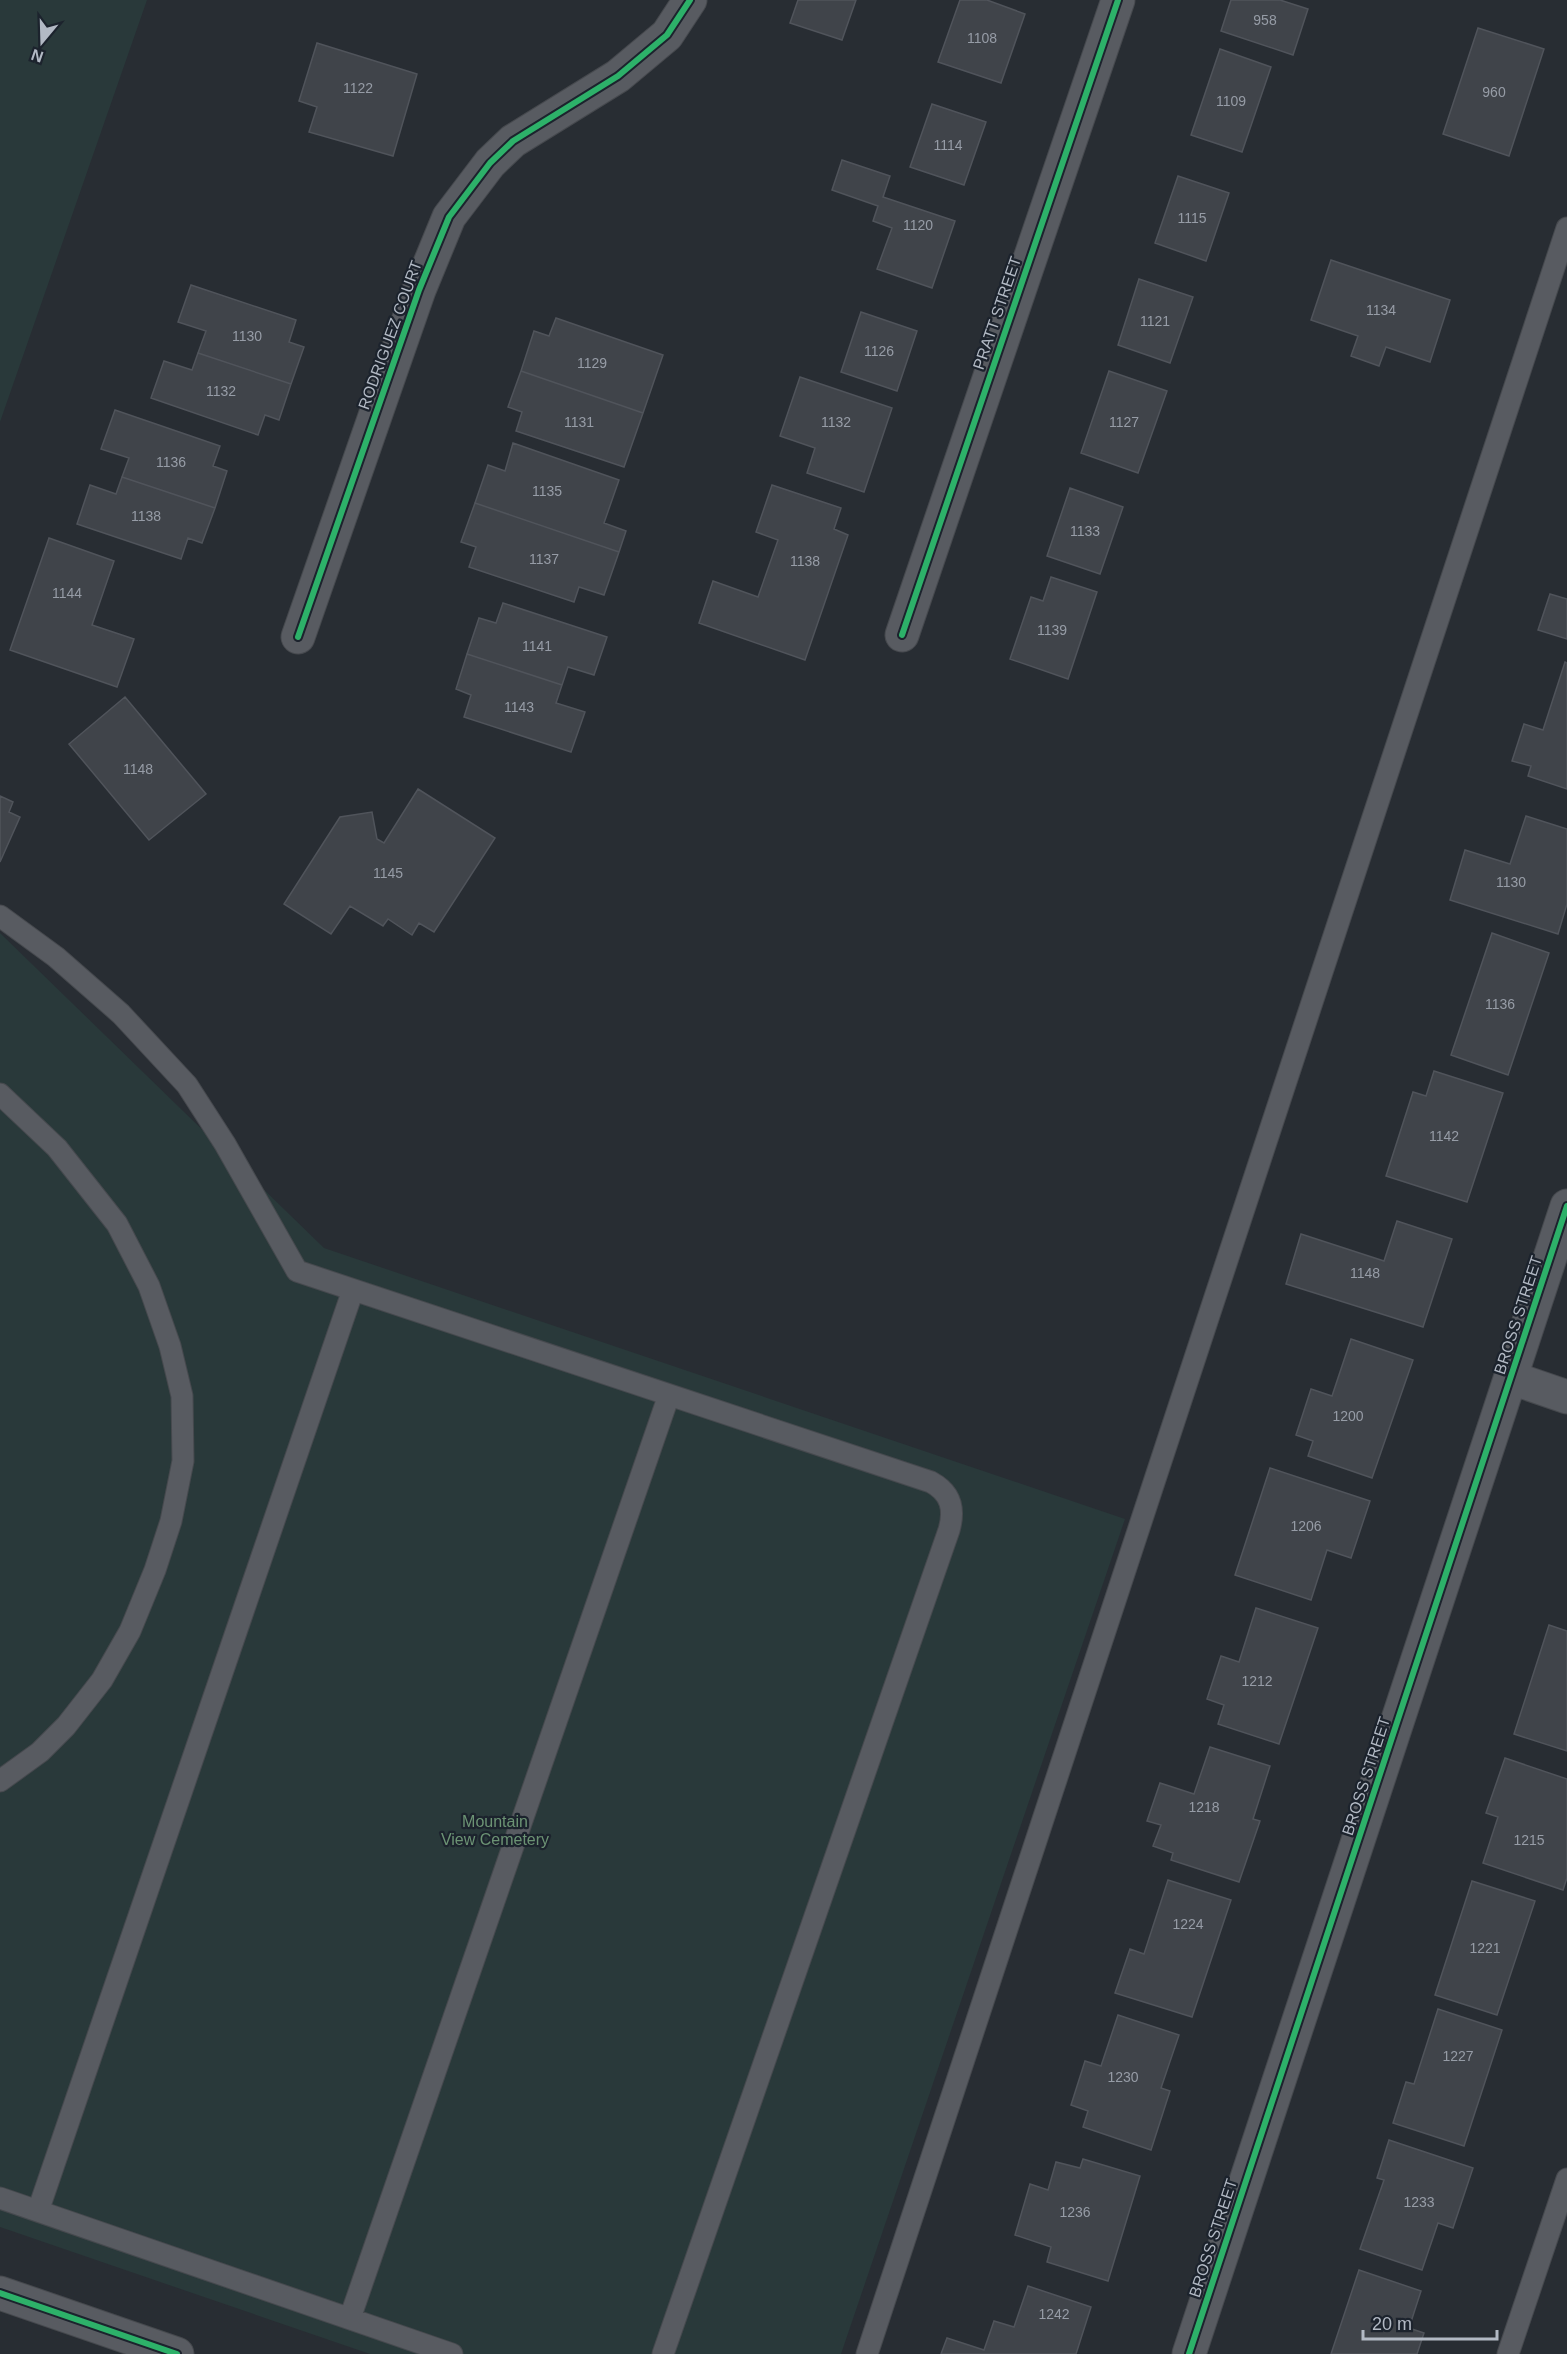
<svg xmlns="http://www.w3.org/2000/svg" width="1567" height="2354" font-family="Helvetica,sans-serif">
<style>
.green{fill:#29393a}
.building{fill:#40444a;stroke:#50545b;stroke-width:1.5}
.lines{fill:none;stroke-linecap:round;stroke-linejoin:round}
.service-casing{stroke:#46494e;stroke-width:23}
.minor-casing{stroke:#46494e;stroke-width:35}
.tertiary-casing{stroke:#46494e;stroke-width:35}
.service{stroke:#585b61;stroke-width:21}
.minor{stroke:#585b61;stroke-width:33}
.tertiary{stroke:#585b61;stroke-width:33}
.cycleway-casing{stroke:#1c232d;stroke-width:10}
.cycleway{stroke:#2db169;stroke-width:6}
.labels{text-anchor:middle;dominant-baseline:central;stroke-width:4.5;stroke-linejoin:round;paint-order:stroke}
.number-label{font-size:14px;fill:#969ca6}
.street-label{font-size:16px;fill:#b2b9c4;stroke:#1c232d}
.park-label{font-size:16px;fill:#6c9374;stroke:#1c232d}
</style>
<rect width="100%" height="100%" fill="#282d33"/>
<path class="green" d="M0 0H147L0 422Z
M0 933 324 1248 1125 1519 841 2354H370L0 2227Z"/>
<path class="building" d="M798 0H856L842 40 790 23Z
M960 0H987L1025 14 1001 83 938 62Z
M1231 0H1280L1308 9 1293 55 1221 31Z
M1478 28 1544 49 1509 156 1443 134Z
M317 43 417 74 393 156 309 132 317 107 299 101Z
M1220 49 1271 67 1242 152 1191 135Z
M932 104 986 122 964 185 910 167Z
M842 160 890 176 883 197 955 221 932 288 877 269 892 228 873 221 878 206 832 190Z
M1178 176 1229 193 1206 261 1155 243Z
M1331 260 1450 300 1430 362 1386 347 1379 366 1351 356 1358 336 1311 320Z
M1139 279 1193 297 1170 363 1118 345Z
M191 285 296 320 289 342 304 347 291 384 198 353 206 331 178 322Z
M861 312 917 331 897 391 841 372Z
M556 318 663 355 643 413 521 371 534 331 549 336Z
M198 353 291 384 279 420 265 415 258 435 151 398 164 361 192 370Z
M521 371 643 413 624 467 516 431 522 412 508 407Z
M1109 371 1167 391 1138 473 1081 453Z
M800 377 892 408 864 492 807 473 815 448 780 436Z
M115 410 220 446 213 466 227 471 215 508 122 477 129 458 101 449Z
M513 443 619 480 604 523 626 531 619 552 475 503 488 465 505 471Z
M122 477 215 508 202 543 188 538 181 559 77 524 90 485 116 494Z
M772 485 841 508 834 529 848 535 805 660 699 623 713 581 758 597 778 540 756 532Z
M1070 488 1123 507 1100 574 1047 556Z
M475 503 619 552 604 595 579 587 574 602 469 567 476 547 461 542Z
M49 538 114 561 92 625 134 639 117 687 10 650Z
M1051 577 1097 592 1068 679 1010 659 1031 597 1043 601Z
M1550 594 1567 599V639L1538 630Z
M503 603 607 637 594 675 568 667 562 685 467 654 479 618 496 623Z
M467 654 562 685 556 703 585 712 571 752 464 717 471 695 456 689Z
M1565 662 1567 663V789L1528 776 1531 766 1512 761 1524 724 1543 730Z
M125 697 206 794 149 840 69 744Z
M418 789 495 838 434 932 419 923 412 935 388 919 383 926 350 906 331 934 284 904 340 817 372 812 377 839 384 843Z
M0 796 13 802 9 812 20 817 0 862Z
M1526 816 1567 829V904L1558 934 1450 900 1465 850 1510 864Z
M1492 933 1549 953 1508 1075 1451 1055Z
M1434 1071 1503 1093 1467 1202 1386 1176 1413 1092 1426 1096Z
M1397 1221 1452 1239 1423 1327 1286 1284 1301 1234 1384 1261Z
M1351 1339 1413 1360 1372 1478 1308 1456 1313 1441 1296 1435 1311 1389 1332 1396Z
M1270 1468 1370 1501 1351 1558 1327 1550 1311 1600 1235 1575Z
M1256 1608 1318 1628 1279 1744 1218 1724 1224 1705 1207 1699 1221 1656 1239 1662Z
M1549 1625 1567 1631V1751L1514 1734Z
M1210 1747 1270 1766 1253 1819 1260 1821 1239 1882 1171 1860 1173 1853 1153 1846 1161 1825 1147 1821 1160 1783 1194 1794Z
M1505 1758 1567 1779V1878L1563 1890 1483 1863 1498 1817 1486 1813Z
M1168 1880 1231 1900 1192 2017 1115 1993 1130 1949 1144 1954Z
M1472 1881 1535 1901 1497 2015 1435 1995Z
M1438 2009 1502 2030 1464 2146 1393 2123 1406 2082 1414 2084Z
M1118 2015 1179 2035 1161 2088 1170 2091 1151 2150 1083 2127 1088 2111 1071 2105 1085 2061 1101 2066Z
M1389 2140 1473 2168 1453 2228 1438 2223 1422 2270 1360 2249 1384 2180 1377 2178Z
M1083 2159 1140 2176 1108 2281 1047 2262 1051 2247 1015 2235 1030 2184 1048 2190 1056 2162 1080 2168Z
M1359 2270 1421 2291 1409 2328 1424 2333 1417 2354H1331Z
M1028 2286 1091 2307 1076 2354H941L947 2338 984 2350 994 2321 1014 2327Z"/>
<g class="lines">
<g class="service-casing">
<path id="service" d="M0 916 56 957 121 1014 187 1085 225 1144 297 1271 931 1482C951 1493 955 1509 949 1530L663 2354
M0 1094 57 1148 117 1224 149 1286 170 1346 182 1396 183 1461 171 1521 155 1570 130 1631 102 1680 66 1726 40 1752 0 1781
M0 2198 452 2354
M38 2211 353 1290
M350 2318 669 1395
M867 2354 1567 228
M1508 2354 1567 2179"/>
</g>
<g class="minor-casing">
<path id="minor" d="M902 635 1118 0
M298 637 419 290 449 217 490 163 513 141 618 76 667 35 690 0
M1512 1378 1567 1397
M1189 2354 1567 1206"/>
</g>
<g class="tertiary-casing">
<path id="tertiary" d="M0 2293 177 2354"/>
</g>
<use href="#service" class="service"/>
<use href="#minor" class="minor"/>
<use href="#tertiary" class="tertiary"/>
<g class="cycleway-casing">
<path id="cycleway" d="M902 635 1118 0
M298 637 419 290 449 217 490 163 513 141 618 76 667 35 690 0
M0 2293 177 2354
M1189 2354 1567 1206"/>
</g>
<use href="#cycleway" class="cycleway"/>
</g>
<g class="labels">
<g class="number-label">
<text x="1265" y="20">958</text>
<text x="982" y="38">1108</text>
<text x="358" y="88">1122</text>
<text x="1494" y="92">960</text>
<text x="1231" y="101">1109</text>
<text x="948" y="145">1114</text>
<text x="1192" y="218">1115</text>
<text x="918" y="225">1120</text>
<text x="1381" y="310">1134</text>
<text x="1155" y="321">1121</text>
<text x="247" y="336">1130</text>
<text x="879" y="351">1126</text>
<text x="592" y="363">1129</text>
<text x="221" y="391">1132</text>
<text x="579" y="422">1131</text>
<text x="836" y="422">1132</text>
<text x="1124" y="422">1127</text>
<text x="171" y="462">1136</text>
<text x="547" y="491">1135</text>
<text x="146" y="516">1138</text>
<text x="1085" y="531">1133</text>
<text x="544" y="559">1137</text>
<text x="805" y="561">1138</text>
<text x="67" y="593">1144</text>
<text x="1052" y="630">1139</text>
<text x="537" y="646">1141</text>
<text x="519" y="707">1143</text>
<text x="138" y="769">1148</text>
<text x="388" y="873">1145</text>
<text x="1511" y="882">1130</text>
<text x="1500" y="1004">1136</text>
<text x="1444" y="1136">1142</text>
<text x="1365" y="1273">1148</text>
<text x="1348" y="1416">1200</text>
<text x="1306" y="1526">1206</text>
<text x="1257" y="1681">1212</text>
<text x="1204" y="1807">1218</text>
<text x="1529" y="1840">1215</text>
<text x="1188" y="1924">1224</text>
<text x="1485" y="1948">1221</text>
<text x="1458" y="2056">1227</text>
<text x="1123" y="2077">1230</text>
<text x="1419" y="2202">1233</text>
<text x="1075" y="2212">1236</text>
<text x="1054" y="2314">1242</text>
</g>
<g class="street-label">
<text transform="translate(997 313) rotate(-71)">PRATT STREET</text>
<text transform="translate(390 335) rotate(-70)">RODRIGUEZ COURT</text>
<text transform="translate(1518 1315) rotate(-72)">BROSS STREET</text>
<text transform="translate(1366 1776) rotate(-72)">BROSS STREET</text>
<text transform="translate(1213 2238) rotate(-72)">BROSS STREET</text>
</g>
<g class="park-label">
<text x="495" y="1821">Mountain<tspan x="495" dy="18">View Cemetery</tspan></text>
</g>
</g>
<g transform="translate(42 42) rotate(199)" stroke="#1c232d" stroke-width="4.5" paint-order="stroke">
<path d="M0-4.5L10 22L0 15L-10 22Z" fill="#b2b9c4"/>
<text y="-9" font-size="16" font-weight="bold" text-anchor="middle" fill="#b2b9c4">N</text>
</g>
<path d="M1363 2330v9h134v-9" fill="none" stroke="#b2b9c4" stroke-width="3"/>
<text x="1372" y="2330" font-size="18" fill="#b2b9c4" stroke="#1c232d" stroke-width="4.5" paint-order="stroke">20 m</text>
</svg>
